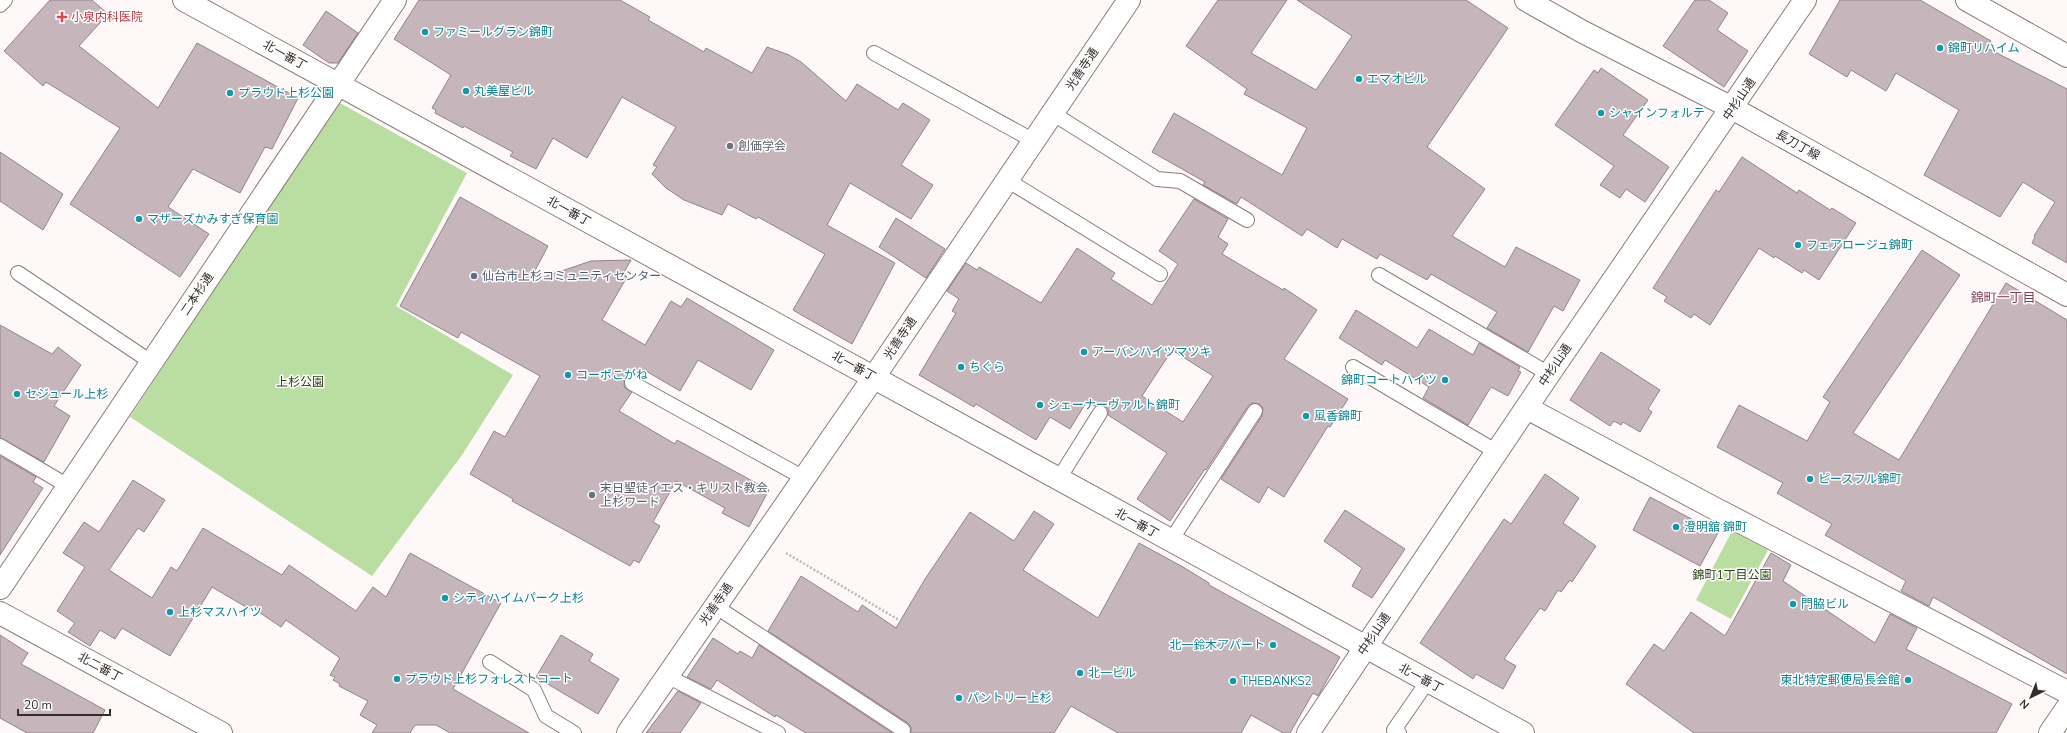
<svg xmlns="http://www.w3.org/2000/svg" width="2067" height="733" font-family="'Nunito Sans','Noto Sans JP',sans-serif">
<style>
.green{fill:#badea1}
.building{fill:#c7b5bc;stroke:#948289;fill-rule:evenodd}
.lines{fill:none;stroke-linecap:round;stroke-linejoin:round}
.lane-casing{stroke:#8d7c76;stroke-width:16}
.street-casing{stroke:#8d7c76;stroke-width:24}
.path{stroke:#bcb6b4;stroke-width:2.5;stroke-dasharray:2 2;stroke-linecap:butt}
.lane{stroke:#fff;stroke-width:14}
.street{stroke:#fff;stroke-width:22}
.health-dot{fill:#e0444e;stroke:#fff;stroke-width:1.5}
.culture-dot{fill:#0f9aa8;stroke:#fff;stroke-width:1.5}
.worship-dot{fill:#6b7280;stroke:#fff;stroke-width:1.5}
.service-dot{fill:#5c6f8a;stroke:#fff;stroke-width:1.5}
.labels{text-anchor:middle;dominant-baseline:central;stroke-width:3;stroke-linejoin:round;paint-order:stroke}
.health-label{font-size:12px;fill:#be3a42;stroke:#fff;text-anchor:start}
.culture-label{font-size:12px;fill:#0d838f;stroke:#fff;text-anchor:start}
.street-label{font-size:12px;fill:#342d2a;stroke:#fff}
.worship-label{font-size:12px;fill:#5b616d;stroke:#fff;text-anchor:start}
.service-label{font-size:12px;fill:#4e5e75;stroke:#fff;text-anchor:start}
.park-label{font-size:12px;fill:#273f11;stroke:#fff}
.neighbourhood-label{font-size:13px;fill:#833d56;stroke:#fff}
</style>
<rect width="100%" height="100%" fill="#fef9f8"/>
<path class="green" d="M338 102 467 173 396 306 513 375 462 455 372 576 130 417Z
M1732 531 1768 550 1731 619 1696 600Z"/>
<path class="building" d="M50 0H92L108 14 79 46 158 108 197 43 298 98 272 149 265 147 240 193 193 169 168 207 209 234 180 277 70 204 120 128 46 82 43 86 4 51Z
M419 0H620L650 17 648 20 704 52 706 48 752 73 767 47 789 55 801 62 846 101 857 84 898 110 903 103 930 120 901 165 933 185 911 219 850 183 827 225 895 263 852 344 793 310 825 254 758 217 756 219 728 204 722 215 684 200 666 188 652 174 657 167 653 165 676 127 622 97 587 158 553 138 536 169 510 156 513 152 464 126 463 128 435 113 436 110 432 108 451 75 394 39Z
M1218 0H1287L1251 53 1316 90 1352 36 1297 0H1466L1508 28 1427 147 1485 189 1452 236 1505 267 1516 247 1580 280 1563 311 1554 306 1528 352 1487 328 1497 312 1431 274 1427 280 1380 254 1377 259 1342 239 1337 248 1307 229 1302 236 1241 197 1237 204 1203 185 1205 182 1152 152 1174 113 1282 175 1307 128 1244 94 1247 89 1186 46Z
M1695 0H1709L1728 13 1717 30 1748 51 1724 87 1663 46Z
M1840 0H1920L1991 41 1987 48 2067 89V263L2032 243 2035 237 2034 236 2055 202 2023 182 2000 217 1924 175 1959 110 1896 73 1886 91 1851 70 1847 77 1809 54Z
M326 11 358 33 338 63H329L303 45Z
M1601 68 1648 100 1623 135 1669 167 1645 202 1626 189 1620 198 1600 185 1614 166 1555 125 1594 70 1598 73Z
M0 152 63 194 43 230 0 201Z
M1742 157 1797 193 1799 190 1830 210 1832 208 1856 223 1819 280 1804 270 1802 273 1775 256 1774 258 1759 248 1710 325 1694 314 1691 318 1664 301 1667 297 1653 288 1716 190 1719 192Z
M460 197 548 246 529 282 591 261 631 260 623 274 627 277 602 320 645 345 671 301 681 307 687 298 774 350 751 390 698 360 680 391 646 371 641 378 632 375 628 376 624 384 625 388 632 392 619 411 675 444 677 440 769 490 749 527 722 513 725 508 676 481 653 522 660 526 639 563 634 560 630 566 512 501 513 499 470 474 494 431 505 437 540 376 461 332 458 338 400 306Z
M1194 199 1228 219 1218 237 1228 244 1222 254 1283 290 1284 288 1317 310 1284 359 1348 399 1330 427 1328 426 1284 497 1268 487 1259 503 1221 479 1262 416 1263 408 1259 404 1252 403 1248 406 1206 470 1205 469 1170 521 1137 499 1167 453 1108 415V409L1104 406H1095L1087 401 1070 429 1050 417 1036 440 976 404 974 407 919 375 956 313 952 311 959 299 947 291 966 263 977 270 979 267 1041 303 1077 248 1115 273 1111 279 1152 305 1178 264 1159 251ZM1172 350 1213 376 1183 422 1142 396Z
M896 218 945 249 926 278 879 247Z
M1922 250 1960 275 1853 433 1899 460 2006 283 2067 320V674L1933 597 1929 606 1901 591 1906 581 1825 535 1832 524 1777 493 1783 483 1717 447 1739 405 1807 441 1830 402 1823 397Z
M1356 310 1417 348 1429 329 1473 355 1479 343 1520 367 1518 371 1521 372 1508 396 1491 387 1468 425 1423 398 1429 387 1385 360 1382 365 1339 338Z
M0 325 52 354 58 347 81 365 54 406 70 416 44 462 0 438Z
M1601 352 1660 390 1648 409 1652 412 1640 432 1623 422 1621 425 1614 421 1610 426 1570 400Z
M0 456 36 477 33 482 43 488 0 555Z
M1545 474 1579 498 1563 523 1596 546 1572 582 1570 580 1561 592 1558 590 1545 611 1540 608 1504 659 1516 666 1503 689 1476 674 1473 679 1420 643 1504 519 1511 524Z
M133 480 165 500 144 532 138 528 109 570 152 598 171 567 177 571 203 528 282 575 289 565 356 611 373 587 386 597 410 553 501 603 453 689 529 733H450L436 725H415L410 733H372L377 725 360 715 368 701 339 686 340 684 333 680 335 677 330 675 340 658 286 620 281 627 253 608 251 610 212 587 170 656 122 628 115 639 100 630 90 646 68 632 75 623 57 611 85 567 63 553 84 522 99 532Z
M1650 497 1718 533 1700 566 1633 530Z
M1345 510 1405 549 1372 598 1352 586 1362 568 1324 541Z
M1034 511 1054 524 1023 570 1098 618 1139 543 1183 567 1209 583V585L1340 657 1318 696 1313 693 1290 733H1283L1251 715 1241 733H1118L1071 706 1054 733H911V727L908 723 768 631 801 576 858 612 862 605 896 628 925 579 970 512 1014 541Z
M1771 553 1791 565 1783 581 1875 643 1890 614 1917 628 1906 649 2012 704 1996 733H1694L1626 684 1654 644 1664 651 1691 612 1725 636Z
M0 635 28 653 21 664 105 710 93 733H27L0 718Z
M561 635 593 654 589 661 619 679 598 714 536 677Z
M713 638 738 654 740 651 752 658 759 645 892 733H806L776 715 775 717 717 680 711 689 687 677Z
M678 691 701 703 680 733H646Z"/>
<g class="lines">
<g class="lane-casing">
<path id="lane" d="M0 5 5 0
M874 53 1034 141
M1052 113 1157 179 1180 181 1247 220
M1007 180 1160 274
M18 273 151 362
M1379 275 1549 374
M1353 367 1497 452
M632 383 804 478
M0 446 68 486
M1058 480 1100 413
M1170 542 1255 411
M715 606 903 730
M490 662 534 690 546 716 574 733
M667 676 778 733
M1399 733 1394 730 1428 681"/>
</g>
<g class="street-casing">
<path id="street" d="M184 0C630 244 1075 491 1523 733
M1526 0 1583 32 1732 108 2067 295
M1967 0 2067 56
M1527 408 1708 505 2067 692
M0 588 395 0
M0 613 221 733
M628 733 874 377 1129 0
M1308 733 1549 374 1805 0
M2050 733 2067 708"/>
</g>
<path class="path" d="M786 553 899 620"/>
<use href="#lane" class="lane"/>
<use href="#street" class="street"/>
</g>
<path class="health-dot" d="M60 11h4v4h4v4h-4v4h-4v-4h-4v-4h4z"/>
<g class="culture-dot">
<circle cx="425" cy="32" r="4"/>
<circle cx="1940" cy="48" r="4"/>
<circle cx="1359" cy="79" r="4"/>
<circle cx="466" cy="91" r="4"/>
<circle cx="230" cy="93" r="4"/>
<circle cx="1601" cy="113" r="4"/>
<circle cx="139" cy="219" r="4"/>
<circle cx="1798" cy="245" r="4"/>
<circle cx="1084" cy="352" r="4"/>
<circle cx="961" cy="367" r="4"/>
<circle cx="568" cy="375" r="4"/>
<circle cx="1445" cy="380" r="4"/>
<circle cx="17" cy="394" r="4"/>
<circle cx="1040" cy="405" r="4"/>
<circle cx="1306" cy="416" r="4"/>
<circle cx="1810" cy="479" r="4"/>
<circle cx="1676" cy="527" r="4"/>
<circle cx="445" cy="598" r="4"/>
<circle cx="1793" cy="604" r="4"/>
<circle cx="170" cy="612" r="4"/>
<circle cx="1273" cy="645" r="4"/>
<circle cx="1080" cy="673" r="4"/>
<circle cx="397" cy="679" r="4"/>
<circle cx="1908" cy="680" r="4"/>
<circle cx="1233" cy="681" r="4"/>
<circle cx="959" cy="698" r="4"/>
</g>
<g class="worship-dot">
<circle cx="730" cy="146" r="4"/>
<circle cx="592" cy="495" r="4"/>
</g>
<circle class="service-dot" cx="474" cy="276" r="4"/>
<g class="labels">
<g class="health-label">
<text x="71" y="17">小泉内科医院</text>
</g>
<g class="culture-label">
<text x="433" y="32">ファミールグラン錦町</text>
<text x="1948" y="48">錦町リハイム</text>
<text x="1367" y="79">エマオビル</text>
<text x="474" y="91">丸美屋ビル</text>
<text x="238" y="93">プラウド上杉公園</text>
<text x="1609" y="113">シャインフォルテ</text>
<text x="147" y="219">マザーズかみすぎ保育園</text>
<text x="1806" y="245">フェアロージュ錦町</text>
<text x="1092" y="352">アーバンハイツマツキ</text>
<text x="969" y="367">ちぐら</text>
<text x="576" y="375">コーポこがね</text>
<text x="1437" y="380" text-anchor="end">錦町コートハイツ</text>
<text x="25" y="394">セジュール上杉</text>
<text x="1048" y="405">シェーナーヴァルト錦町</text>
<text x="1314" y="416">風香錦町</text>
<text x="1818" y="479">ピースフル錦町</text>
<text x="1684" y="527">澄明舘 錦町</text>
<text x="453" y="598">シティハイムパーク上杉</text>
<text x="1801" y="604">門脇ビル</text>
<text x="178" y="612">上杉マスハイツ</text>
<text x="1265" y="645" text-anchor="end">北一鈴木アパート</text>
<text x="1088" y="673">北一ビル</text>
<text x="405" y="679">プラウド上杉フォレストコート</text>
<text x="1900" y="680" text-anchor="end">東北特定郵便局長会館</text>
<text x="1241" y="681">THEBANKS2</text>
<text x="967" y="698">パントリー上杉</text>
</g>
<g class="street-label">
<text transform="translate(285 55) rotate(29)">北一番丁</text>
<text transform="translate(1082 69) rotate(-56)">光善寺通</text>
<text transform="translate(1739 99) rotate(-56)">中杉山通</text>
<text transform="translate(1798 145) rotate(29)">長刀丁線</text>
<text transform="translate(569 211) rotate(29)">北一番丁</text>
<text transform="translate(197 294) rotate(-56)">二本杉通</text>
<text transform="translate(900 338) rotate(-56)">光善寺通</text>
<text transform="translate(1555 365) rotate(-56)">中杉山通</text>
<text transform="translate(854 366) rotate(29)">北一番丁</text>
<text transform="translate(1137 523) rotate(29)">北一番丁</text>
<text transform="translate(716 604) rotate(-55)">光善寺通</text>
<text transform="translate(1374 634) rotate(-56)">中杉山通</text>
<text transform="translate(100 667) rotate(28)">北二番丁</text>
<text transform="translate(1421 678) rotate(28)">北一番丁</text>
</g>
<g class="worship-label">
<text x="738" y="146">創価学会</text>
<text x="600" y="488">末日聖徒イエス・キリスト教会<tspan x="600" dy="14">上杉ワード</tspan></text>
</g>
<g class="service-label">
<text x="482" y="276">仙台市上杉コミュニティセンター</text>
</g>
<g class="park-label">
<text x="300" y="382">上杉公園</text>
<text x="1732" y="575">錦町1丁目公園</text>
</g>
<g class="neighbourhood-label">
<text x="2003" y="298">錦町一丁目</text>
</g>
</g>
<g transform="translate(2031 697) rotate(223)" stroke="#ffffff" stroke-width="3" paint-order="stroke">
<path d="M0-3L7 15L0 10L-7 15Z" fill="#342d2a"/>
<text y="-6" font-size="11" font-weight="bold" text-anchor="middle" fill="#342d2a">N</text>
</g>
<path d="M18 709v6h92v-6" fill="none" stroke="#342d2a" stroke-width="2"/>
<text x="24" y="709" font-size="12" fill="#342d2a" stroke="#ffffff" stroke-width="3" paint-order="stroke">20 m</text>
</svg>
